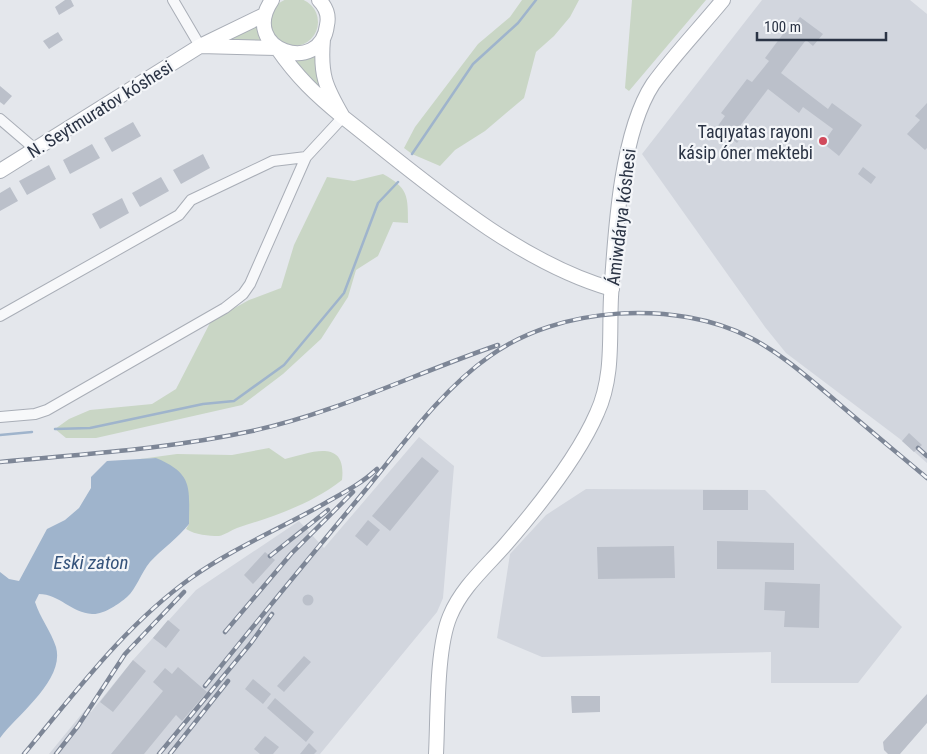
<svg xmlns="http://www.w3.org/2000/svg" width="927" height="754" font-family="'Roboto Condensed',sans-serif">
<style>
.built{fill:#d2d6de}
.green{fill:#c9d6c5}
.water{fill:#9fb4cc}
.lines{fill:none;stroke-linecap:round;stroke-linejoin:round}
.stream{stroke:#9fb4cc;stroke-width:2.5}
.building{fill:#bbc0ca}
.street-casing{stroke:#a9aeb7;stroke-width:12}
.secondary-casing{stroke:#a9aeb7;stroke-width:16}
.street{stroke:#f7f8fa;stroke-width:10}
.secondary{stroke:#fff;stroke-width:14}
.rail-casing{stroke:#7d8696;stroke-width:4.5}
.rail{stroke:#f4f6f9;stroke-width:2.5;stroke-dasharray:8;stroke-linecap:butt}
.poi-dot{fill:#d1495b;stroke:#f4f6f9;stroke-width:2}
.labels{text-anchor:middle;dominant-baseline:central;stroke-width:4.5;stroke-linejoin:round;paint-order:stroke}
.street-label{font-size:18px;fill:#2b3445;stroke:#f4f6f9}
.poi-label{font-size:18px;fill:#2b3445;stroke:#f4f6f9;text-anchor:end}
.water-label{font-size:19px;font-style:italic;fill:#34527a;stroke:#f4f6f9}
</style>
<rect width="100%" height="100%" fill="#e4e7ec"/>
<path class="built" d="M762 0H910L927 14V463L900 439 786 353 765 327 642 154Z
M419 437 454 466 443 598 437 612 320 754H49L85 710 91 712 133 660 196 590 299 521 324 548Z
M586 489 765 490 902 627 858 683H771V652L542 657 497 638 510 554 546 515Z"/>
<path class="green" d="M270 22a24 24 0 1 1 48 0a24 24 0 1 1-48 0Z
M522 0H579L570 17 554 36 536 52 524 98 485 131 455 150 440 166 412 154 404 148 415 127 478 44 510 17Z
M632 0H706L629 91 625 88Z
M260 20 267 45 217 42Z
M317 52 324 95 289 58Z
M383 174C408 188 408 195 408 223L393 222 378 256 356 270 348 297 321 339 283 374 242 405 96 438H66L55 429 69 419 90 410 152 404 176 389 211 321 249 300 281 288 294 245 327 177 354 181Z
M269 448 285 459C310 453 347 437 342 480 310 505 274 516 237 528 231 530 225 535 219 536 208 536 196 535 186 529L189 524 156 458 140 459 177 454 232 455Z"/>
<path class="water" d="M156 458C194 474 189 488 189 524 178 538 162 549 150 562 141 573 136 589 127 597 119 604 103 615 92 614 72 613 59 594 39 594L35 602C40 618 51 631 56 647 65 680 18 714 0 738V572L9 579 19 581 47 529 65 520 79 508 91 488V477L107 461Z"/>
<g class="lines">
<path class="stream" d="M412 154 473 64 518 23 536 0
M55 429 90 428 203 404 234 401 284 365 344 293 378 203 398 182
M0 435 32 432"/>
</g>
<path class="building" d="M65 0H71L74 6 59 15 55 7Z
M800 17 823 34 813 46 806 40 781 73 828 109 832 103 862 125 839 156 823 143 833 129 803 107 799 113 768 89 740 126 746 131 737 143 717 127 725 116 721 113 747 79 752 82 769 61 765 58 789 26 792 28Z
M58 32 63 40 49 49 43 41Z
M0 86 12 96 4 105 0 102Z
M927 103V148L925 150 907 134 920 120 915 116Z
M133 122 141 136 112 152 104 138Z
M92 144 100 158 70 174 63 160Z
M203 154 210 168 181 184 173 170Z
M49 165 56 179 27 195 19 181Z
M863 167 876 177 871 184 858 174Z
M161 177 169 191 140 207 132 193Z
M10 187 18 201 0 211V193Z
M122 198 129 213 100 229 92 214Z
M909 433 922 445 914 452 902 441Z
M422 457 439 471 390 531 372 516Z
M703 490H748V510H703Z
M368 520 380 530 367 546 355 536Z
M717 541 794 543V570L717 569Z
M674 546 675 578 598 579 597 547Z
M265 552 275 560 253 584 244 575Z
M765 582 820 584 819 628 784 627 785 611 764 610Z
M302.5 600a5.5 5.5 0 1 1 11 0a5.5 5.5 0 1 1-11 0Z
M168 620 180 630 166 648 153 638Z
M304 656 311 662 284 692 277 686Z
M133 660 146 671 113 712 100 702Z
M178 667 207 692 182 721 176 715 144 754H111L163 691 153 682 165 668 172 674Z
M253 679 271 694 263 704 245 689Z
M927 694V723L900 754H888L884 750 883 742Z
M571 696H600V712L572 713Z
M275 698 314 732 306 742 267 708Z
M265 736 279 747 273 754H260L254 749Z
M309 743 317 751 314 754H300Z"/>
<g class="lines">
<g class="street-casing">
<path id="street" d="M173 0 200 46
M0 119 35 149
M0 316 179 215 191 200 273 161 306 157
M0 417 35 414 47 410 225 308 243 294 250 284 306 157 343 117"/>
</g>
<g class="secondary-casing">
<path id="secondary" d="M272 0C238 50 321 77 327 25 329 16 326 7 319 0
M264 15 200 46 277 48C297 77 316 95 343 117 325 86 320 75 323 39
M343 117C422 179 514 261 612 289
M0 171 200 46
M436 754C438 717 436 649 450 616 462 587 486 567 506 544 538 507 578 457 597 413 614 376 609 336 611 297 615 237 620 134 653 84 674 55 700 28 723 0"/>
</g>
<use href="#street" class="street"/>
<use href="#secondary" class="secondary"/>
<g class="rail-casing">
<path id="rail" d="M918 448 927 456
M0 462C83 454 169 449 252 431 336 413 416 373 498 345
M270 556 328 510
M225 632 291 554 353 492
M205 686C257 621 310 557 363 493 401 447 441 390 490 356 559 306 676 299 751 338 780 353 805 375 830 396 862 424 895 451 927 478
M24 754C75 693 125 625 191 578 230 550 277 530 320 506 339 495 360 485 377 469
M56 754 78 726 125 654 184 592
M159 754 251 643 272 614
M170 754 228 681"/>
</g>
<use href="#rail" class="rail"/>
</g>
<circle class="poi-dot" cx="823" cy="141" r="5"/>
<g class="labels">
<g class="street-label">
<text transform="translate(100 109) rotate(-32)">N. Seytmuratov kóshesi</text>
<text transform="translate(621 217) rotate(-83)">Ámiwdárya kóshesi</text>
</g>
<g class="poi-label">
<text x="813" y="131">Taqıyatas rayonı<tspan x="813" dy="21">kásip óner mektebi</tspan></text>
</g>
<g class="water-label">
<text x="91" y="562">Eski zaton</text>
</g>
</g>
<path d="M757 32v8h129v-8" fill="none" stroke="#2b3445" stroke-width="2.5"/>
<text x="764" y="32" font-size="15" fill="#2b3445" stroke="#f4f6f9" stroke-width="4" paint-order="stroke">100 m</text>
</svg>
